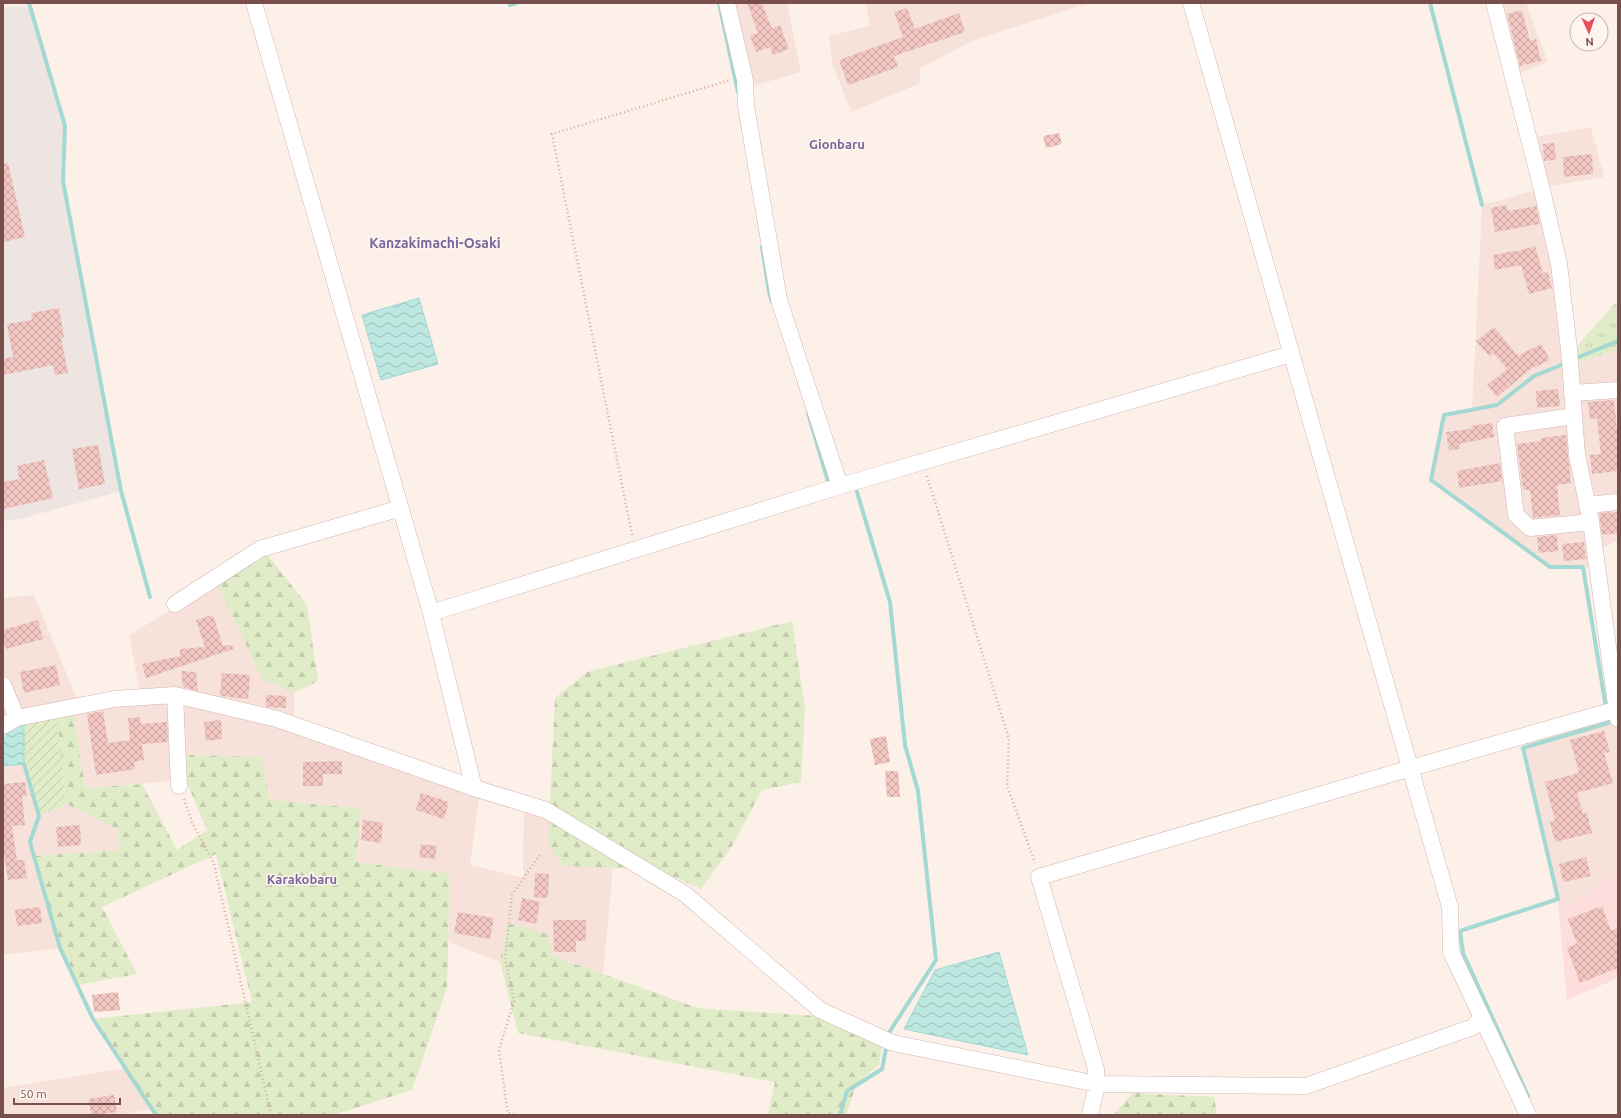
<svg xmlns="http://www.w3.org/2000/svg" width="1621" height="1118" font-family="Ubuntu,sans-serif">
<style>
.residential{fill:#f7e2db}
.commercial{fill:#fddedd}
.industrial{fill:#eee4e2}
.grass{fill:url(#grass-tufts)}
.forest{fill:url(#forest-firs)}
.garden{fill:url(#garden-furrows)}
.water{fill:url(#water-waves);stroke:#a3d9d2}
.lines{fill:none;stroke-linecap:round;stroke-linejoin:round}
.stream{stroke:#a3d9d2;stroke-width:4}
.building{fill:url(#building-cross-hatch)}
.minor-casing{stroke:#d2b6b1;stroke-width:17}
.path{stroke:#d8a8a3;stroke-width:2.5;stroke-dasharray:1 3;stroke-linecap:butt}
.minor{stroke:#fff;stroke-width:16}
.labels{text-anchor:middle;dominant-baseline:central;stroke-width:3;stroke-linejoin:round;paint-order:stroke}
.neighbourhood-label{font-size:13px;font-weight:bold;fill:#7b689b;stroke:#fff5f0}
.quarter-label{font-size:14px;font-weight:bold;fill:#7b689b;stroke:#fff5f0}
</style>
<defs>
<pattern id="grass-tufts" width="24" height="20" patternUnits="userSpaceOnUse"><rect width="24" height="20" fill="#e0ebc7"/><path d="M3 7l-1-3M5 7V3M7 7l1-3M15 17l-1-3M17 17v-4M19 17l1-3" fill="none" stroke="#c4cbad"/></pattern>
<pattern id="forest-firs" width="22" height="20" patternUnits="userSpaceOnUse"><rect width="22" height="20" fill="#e0ebc7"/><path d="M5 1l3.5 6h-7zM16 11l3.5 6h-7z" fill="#c4cbad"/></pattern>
<pattern id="garden-furrows" width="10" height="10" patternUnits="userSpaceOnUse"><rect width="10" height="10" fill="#e0ebc7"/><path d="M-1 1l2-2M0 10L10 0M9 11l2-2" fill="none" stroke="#c4cbad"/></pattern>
<pattern id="water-waves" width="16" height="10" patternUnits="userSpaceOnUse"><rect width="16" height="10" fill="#bde7e1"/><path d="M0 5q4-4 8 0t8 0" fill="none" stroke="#9ebeb9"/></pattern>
<pattern id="building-cross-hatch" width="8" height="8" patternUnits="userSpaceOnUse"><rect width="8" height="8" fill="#f2c6c1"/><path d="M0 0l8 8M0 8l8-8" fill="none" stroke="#c9a39f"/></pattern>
</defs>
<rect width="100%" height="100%" fill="#fdf0e9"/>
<path class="residential" d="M719 3H787L801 72 738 90Z
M866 3H1090L974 40 919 69 921 83 851 112 832 63 829 36 870 26Z
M1489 3H1526L1548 62 1520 73 1536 137 1591 127 1604 177 1550 186 1567 261 1577 346 1581 362 1618 349V540L1601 549 1603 567H1550L1431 480 1444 415 1472 409 1482 205 1536 190Z
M216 583 263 680 294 693V720L481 785 470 865 523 878 524 796 550 804 564 866 613 868 603 974 553 956 507 924 500 962 448 942 450 874 355 862 361 808 270 800 262 757 184 755 186 780 85 788 74 714 24 764 39 816 66 804 117 829 120 850 35 856 60 948 3 955V598L34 595 76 697 140 693 129 635Z
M1618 720V872L1559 914 1558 899 1523 748Z
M126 1068 152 1109 121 1115H3V1088Z"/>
<path class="commercial" d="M1618 872V978L1567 1000 1559 914Z"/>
<path class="industrial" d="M30 6 65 126 63 181 121 491 20 519 3 521V7Z"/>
<path class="grass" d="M1618 300V349L1581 362 1577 346Z"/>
<path class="forest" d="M266 553 307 605 318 681 294 693 263 680 216 583Z
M792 621 805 708 801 782 762 790 732 846 701 889 659 870 564 866 548 844 555 698 587 672Z
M74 714 85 788 142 784 177 850 207 830 186 780 184 755 262 757 270 800 361 808 356 862 450 874 447 987 412 1090 333 1115H156L93 1019 252 1002 216 854 102 907 137 974 78 985 60 948 35 856 120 850 117 829 66 804 57 717Z
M507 923 548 934 553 956 698 1008 816 1016 882 1047 879 1065 857 1083 846 1115H768L775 1082 518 1033 500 962Z
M1132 1093 1214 1097 1217 1115H1114Z"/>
<path class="garden" d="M57 717 66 804 39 816 24 764V725Z"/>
<path class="water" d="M419 298 438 364 381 380 362 315Z
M24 725V764L3 766V734L14 728Z
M999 952 1028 1055 904 1029 935 970Z"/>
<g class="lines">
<path class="stream" d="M29 3 65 126 63 181 121 491 150 597
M510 3V5L516 3
M719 3 738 92
M1430 3 1482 205
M762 247 769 292 772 302
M1574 359 1618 341
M1566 363 1534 376 1497 405 1444 415 1431 480 1550 567H1583L1606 708
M808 413 829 485
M857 492 890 602 905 745 918 791 936 960 890 1031 888 1037
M24 764 39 816 30 842 60 948 93 1019 156 1115
M1528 1096 1463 953 1460 931 1558 899 1523 748 1608 723 1607 715
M840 1115 847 1091 882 1069 887 1044"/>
</g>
<path class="building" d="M747 3H762L772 29 780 25 789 49 773 55 770 47 756 52 750 36 758 33Z
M907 8 915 29 959 13 965 32 894 56 898 67 848 85 839 60 903 37 894 12Z
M1522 10 1530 41 1536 39 1541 61 1520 66 1507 14Z
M1059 133 1062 144 1046 148 1043 136Z
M1554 143 1556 160 1544 161 1543 144Z
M1592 154 1593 174 1564 177 1563 157Z
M8 163 25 237 3 242V164Z
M1506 205 1508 211 1536 206 1540 224 1495 232 1491 208Z
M1535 246 1543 273 1548 272 1552 288 1529 294 1521 265 1495 270 1493 255 1514 251V252Z
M59 308 64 337 61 338 68 373 55 375 53 365 3 375V359L13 357 7 324 32 320 31 313Z
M1494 327 1518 356 1541 344 1550 360 1533 368V367L1497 397 1487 385 1507 369 1493 353 1489 356 1476 341Z
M1558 389 1560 406 1537 408 1536 391Z
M1614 400 1617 430H1618V471L1592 474 1590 455 1601 454 1597 418 1590 419 1588 402Z
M1492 423 1494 437 1459 444 1460 449 1449 450 1446 432 1472 429 1471 426Z
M1566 435 1571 483 1557 485 1560 515 1533 518 1530 490H1523L1517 444 1541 441V438Z
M98 445 105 484 79 489 72 449Z
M44 460 53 498 3 509V482L19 479 17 466Z
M1500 463 1502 481 1459 488 1457 471Z
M1618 512V533L1602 535 1599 513Z
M1557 535 1558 551 1539 553 1537 537Z
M1584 542 1586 559 1564 561 1562 544Z
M213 615 223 646 232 645 233 649 146 678 142 664 180 656V649L205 647 196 620Z
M38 620 43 639 6 649 3 638V630Z
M56 665 60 685 24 693 20 672Z
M181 671 196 672 198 691 183 687Z
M222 673 250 675 248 699 220 696Z
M266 695 286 696V708L266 707Z
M103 711 108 743 130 740 128 718 140 717 141 724 167 722 168 742 142 744 144 760 134 762 135 769 96 775 87 714Z
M221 720 222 739 206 741 204 722Z
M1604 731 1610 752 1604 753 1613 783 1577 793 1583 814 1587 813 1592 833 1555 842 1550 822 1555 821 1545 782 1579 773 1570 740Z
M886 736 890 762 875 765 870 739Z
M342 761V774H323V786H303V762Z
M885 771H898L900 797H887Z
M25 782 27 796H22L25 825 12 826 17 860H24L27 878 8 880 4 854H3V784Z
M421 793 449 802 444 819 416 810Z
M363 820 383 823 381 843 361 840Z
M80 825 81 845 58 847 56 827Z
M421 844 437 846 435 859 419 857Z
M1586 857 1591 876 1563 882 1559 864Z
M535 873 549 874 548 898 534 897Z
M522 898 540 902 536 924 518 920Z
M1602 906 1611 931 1618 928V968L1580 983 1567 948 1577 944 1568 919Z
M40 907 42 923 17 926 15 910Z
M458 912 494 918 490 939 454 933Z
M553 920H586V941H576V952H554Z
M118 992 120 1010 94 1012 92 995Z
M114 1095 117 1112 91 1115 89 1099Z"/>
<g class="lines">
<g class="minor-casing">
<path id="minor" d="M254 3 431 613 474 788
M727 3 745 80 746 106 779 300 840 486
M1191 3 1450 907 1451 952 1528 1115
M1494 3 1542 190 1559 264 1569 349 1577 455 1591 522 1618 719
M1572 393 1618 390
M1574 416 1505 426 1516 515 1530 528 1591 522
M1587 505 1618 502
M175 604 260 549 401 508
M431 613 840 486 1291 354
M3 685 17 718
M175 695 179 786
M3 726 17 718 114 699 175 695 277 719 474 788 546 810 685 894 820 1010 893 1043 1097 1084 1306 1086 1473 1027 1481 1019
M1090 1115 1097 1084 1096 1069 1039 877 1411 768 1618 709"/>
</g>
<path class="path" d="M927 476 1009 739 1007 785 1035 863
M632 535 552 134 730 80
M184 799 192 822 214 864 271 1115
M509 1113 518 1115
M508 1115 499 1050 514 1001 505 959 512 895 541 853"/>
<use href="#minor" class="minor"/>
</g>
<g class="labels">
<g class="neighbourhood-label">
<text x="837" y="144">Gionbaru</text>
<text x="302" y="879">Karakobaru</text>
</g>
<g class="quarter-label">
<text x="435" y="243">Kanzakimachi-Osaki</text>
</g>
</g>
<rect width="1621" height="1118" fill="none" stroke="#784f4c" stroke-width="8"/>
<g transform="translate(1589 32) rotate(177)"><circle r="19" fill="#fff5f0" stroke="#c9b3ae"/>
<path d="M0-3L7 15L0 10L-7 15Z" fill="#e64f59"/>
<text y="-6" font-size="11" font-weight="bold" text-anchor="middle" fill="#784f4c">N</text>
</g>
<path d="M14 1098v6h106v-6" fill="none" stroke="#784f4c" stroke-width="2"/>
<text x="20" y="1098" font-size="12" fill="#784f4c" stroke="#fff5f0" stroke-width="3" paint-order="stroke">50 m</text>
</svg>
